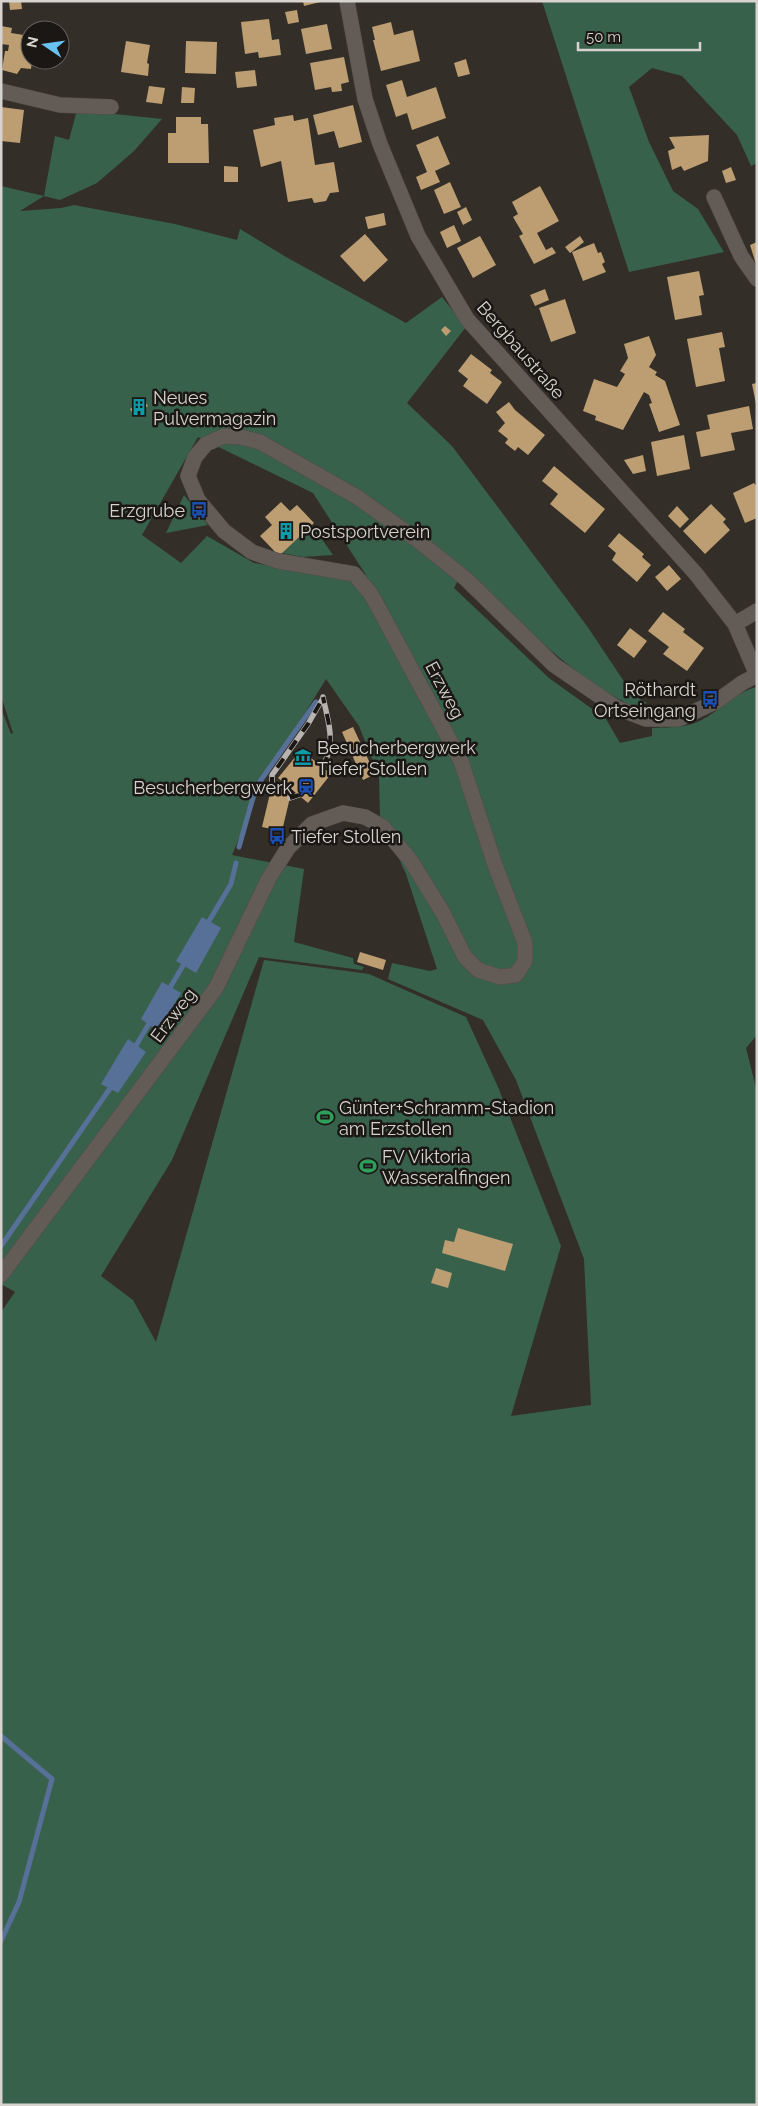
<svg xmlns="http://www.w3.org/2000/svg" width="758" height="2106" font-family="Raleway,sans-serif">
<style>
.green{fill:#38614c;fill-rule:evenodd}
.water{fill:#577098}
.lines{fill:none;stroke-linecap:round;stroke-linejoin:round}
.stream{stroke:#577098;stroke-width:5}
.building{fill:#bc9e72}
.minor-casing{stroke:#504b46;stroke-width:16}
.minor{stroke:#635c56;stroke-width:15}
.rail-casing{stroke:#b7b3ae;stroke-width:5.5}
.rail{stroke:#1a1714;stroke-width:4;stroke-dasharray:11;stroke-linecap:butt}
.labels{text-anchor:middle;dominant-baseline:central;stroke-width:5;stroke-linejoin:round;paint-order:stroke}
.street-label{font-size:18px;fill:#d7d3cf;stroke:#1a1714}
.poi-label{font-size:18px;fill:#d7d3cf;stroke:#1a1714;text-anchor:start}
</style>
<rect width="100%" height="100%" fill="#342e28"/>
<path class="green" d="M542 1H757V163L751 166 737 135 682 76 652 68 629 87 649 142 673 191 698 209 724 252 629 272Z
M77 110 162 119 134 151 97 183 60 200 44 196 20 211 61 208 74 205 175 224 237 240 240 229 286 257 406 323 442 297 466 327 407 403 452 446 587 626 633 695 647 703 634 707C568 675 517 619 464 569L454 588 549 678 606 719 620 743 652 736V728C664 727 677 728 688 725 714 719 731 693 757 687V1035L746 1048 757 1092V2105H1V1312L15 1292 1 1284V708L11 734 13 733 1 696V186L44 196 55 136 69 140ZM198 437 313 493 366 575 279 567 254 563 207 536 181 563 142 535ZM326 679 359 726 379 776 380 817 406 874 437 969 430 971 392 963 388 979 483 1020 516 1080 584 1259 591 1405 511 1416 561 1246 498 1087 466 1017 369 974 264 960 156 1342 133 1300 101 1276 172 1160 259 957 362 970 364 967 354 964 353 958 294 942 304 869 232 855 263 781Z
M184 495 208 525 166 533Z
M312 525 333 555 303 557 282 553Z"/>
<path class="water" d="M202 917 221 928 196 973 176 961Z
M162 982 181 993 158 1031 141 1019Z
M128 1039 146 1052 118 1093 101 1084Z"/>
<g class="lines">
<path class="stream" d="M239 847 256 787 316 702
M206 926 231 884 236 863
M168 991 187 959
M134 1049 151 1020
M1 1246 113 1084
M1 1736 52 1779 19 1902 1 1941"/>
</g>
<path class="building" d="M9 1H21L22 9 10 10Z
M303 1H320V2L304 6Z
M297 10 299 22 288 24 285 12Z
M269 19 272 40 279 39 281 55 259 58 258 52 245 54 241 22Z
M391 22 394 35 413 30 420 61 381 71 373 40H375L372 27Z
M327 24 332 49 306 54 301 29Z
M1 26 12 28 11 33 30 36V60H32L31 69 21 68 17 74 2 70 5 51H8L9 45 1 44Z
M126 41 150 45 147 63 149 64 148 76 121 72Z
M186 41 217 42 216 74 185 73Z
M344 57 349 82 341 84 342 91 332 92 331 87 315 90 310 63Z
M466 59 470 74 458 77 454 63Z
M255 70 257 86 237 88 235 72Z
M402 80 407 97 436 87 446 118 412 130 407 113 396 117 386 85Z
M149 86 165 88 162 104 146 102Z
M182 87 195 88 194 103H181Z
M353 105 362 142 339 148 334 131 318 135 313 115Z
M1 107 24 110 20 143 1 141Z
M293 115 294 121 308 118 315 165 334 162 339 192 330 193 326 201 314 203 312 198 288 202 281 161 261 167 253 130 275 125 274 118Z
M176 117H201V124H208L209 163H168V133H176Z
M709 135 708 161 684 171 681 166 672 170 668 151 675 148 669 137Z
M438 136 450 164 435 171 440 182 421 190 416 177 427 172 416 145Z
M224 166 238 167V182H224Z
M731 167 736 180 726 183 722 171Z
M450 182 461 207 444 214 434 190Z
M540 186 559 221 537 233 546 250 552 247 556 253 534 264 519 236 523 234 513 217 518 214 512 202Z
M466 207 472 220 463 225 457 212Z
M384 213 386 225 368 229 365 217Z
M454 225 461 241 447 248 440 232Z
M365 234 388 260 364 282 340 256Z
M480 236 496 265 473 278 457 248Z
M580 236 584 242 570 253 565 247Z
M757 242V264H756L750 245Z
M594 243 598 253 601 252 605 262 602 264 606 272 583 281 572 252Z
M699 271 704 295 699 296 702 315 675 320 667 277Z
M545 289 549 300 535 306 530 295Z
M565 299 576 333 551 342 539 308Z
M445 326 451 331 446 336 441 330Z
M722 332 725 347 719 348 725 381 696 387 687 339Z
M649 336 656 355 649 367 657 372 655 375 665 381 680 425 659 432 649 404 652 403 649 395 644 392 623 430 595 420 596 416 583 411 594 379 617 387 625 374 620 371 628 358 624 344Z
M471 354 492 370 490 373 502 382 487 404 463 386 468 379 458 371Z
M757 383V403L756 404 752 384Z
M144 400 148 406 134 416 130 409Z
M509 402 515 410 545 435 528 455 518 447 515 451 505 443 508 439 498 431 505 423 496 412Z
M749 406 753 429 731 433 735 450 701 457 696 432 710 429 707 415Z
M684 435 690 469 657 476 651 442Z
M643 455 646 471 633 474 624 460Z
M554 466 605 509 585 533 550 504 558 494 542 481Z
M754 483 757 487V518L745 523 733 493Z
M281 502 290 511 297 505 314 523 279 556 260 536 272 525 265 517Z
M711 504 726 519 723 522 730 530 705 554 683 531Z
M677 506 689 519 680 528 668 516Z
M619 533 644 554 642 557 651 565 637 582 612 560 616 553 608 546Z
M669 565 681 579 667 591 655 577Z
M663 612 685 629 683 632 704 648 687 671 663 654 669 647 648 631Z
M630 628 647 641 634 658 617 645Z
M353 727 375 774 363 780 342 732Z
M301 750 331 774 308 803 278 778Z
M272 785 292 789 282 831 262 827Z
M360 952 386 960 383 970 357 962Z
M458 1228 513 1244 505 1271 442 1253 445 1240 454 1242Z
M436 1268 452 1273 448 1288 431 1283Z"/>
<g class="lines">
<g class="minor-casing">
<path id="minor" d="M347 1 365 99 380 144 418 236 467 319 696 574 735 624 757 675
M1 91 60 105 111 107
M714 197 741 256 757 279
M735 624 757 611
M1 1275 216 988 269 878 288 848 312 824 343 813 365 817 383 827 411 861 443 913 465 957 478 970 500 977 516 975 525 961V943L495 865 461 761 371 594 354 574 278 561 252 552 224 531 198 500 188 476 195 457 206 444 224 436 241 437 260 442 357 497 416 539 466 579 554 665 617 708 646 719H679L717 701 742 683 757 675"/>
</g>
<use href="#minor" class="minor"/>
<g class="rail-casing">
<path id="rail" d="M322 767C337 743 328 722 323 697
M272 788V775L308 724 323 698
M290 798 299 795"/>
</g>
<use href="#rail" class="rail"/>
</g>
<defs>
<g id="building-bare" transform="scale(1.35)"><path d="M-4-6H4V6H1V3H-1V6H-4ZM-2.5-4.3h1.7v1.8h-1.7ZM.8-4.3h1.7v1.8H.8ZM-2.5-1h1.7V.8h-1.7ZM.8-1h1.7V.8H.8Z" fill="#0f9aa8" stroke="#1a1714" stroke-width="2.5" paint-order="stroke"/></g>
<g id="bus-bare" transform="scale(1.35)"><path d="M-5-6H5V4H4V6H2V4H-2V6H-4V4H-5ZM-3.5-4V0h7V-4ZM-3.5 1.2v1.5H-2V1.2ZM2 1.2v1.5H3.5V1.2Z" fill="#1a4fb4" stroke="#1a1714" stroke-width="2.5" paint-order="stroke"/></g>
<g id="museum-bare" transform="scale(1.35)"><path d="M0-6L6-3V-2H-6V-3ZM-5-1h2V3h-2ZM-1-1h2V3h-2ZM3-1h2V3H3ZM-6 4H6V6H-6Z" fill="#0f9aa8" stroke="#1a1714" stroke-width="2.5" paint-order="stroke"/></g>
<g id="station-bare" transform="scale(1.35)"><path d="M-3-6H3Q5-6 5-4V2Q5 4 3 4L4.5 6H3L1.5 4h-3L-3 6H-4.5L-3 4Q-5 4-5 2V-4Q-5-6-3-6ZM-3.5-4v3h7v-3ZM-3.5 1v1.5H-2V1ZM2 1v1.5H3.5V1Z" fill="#1a4fb4" stroke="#1a1714" stroke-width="2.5" paint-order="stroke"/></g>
<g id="stadium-bare" transform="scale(1.35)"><path d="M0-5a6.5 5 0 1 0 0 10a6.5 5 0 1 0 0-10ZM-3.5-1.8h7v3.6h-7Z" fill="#2e9e5b" stroke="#1a1714" stroke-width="2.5" paint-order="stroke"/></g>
</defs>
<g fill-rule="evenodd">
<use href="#building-bare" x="139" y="407"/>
<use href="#bus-bare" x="199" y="510"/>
<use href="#building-bare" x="286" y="531"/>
<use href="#bus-bare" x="710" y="699"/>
<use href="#museum-bare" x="303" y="757"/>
<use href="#station-bare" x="306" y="787"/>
<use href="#bus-bare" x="277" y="836"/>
<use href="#stadium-bare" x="325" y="1117"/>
<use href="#stadium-bare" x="368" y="1166"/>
</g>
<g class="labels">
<g class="street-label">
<text transform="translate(521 350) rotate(49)">Bergbaustraße</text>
<text transform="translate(445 690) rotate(62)">Erzweg</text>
<text transform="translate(173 1015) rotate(-53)">Erzweg</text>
</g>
<g class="poi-label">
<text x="153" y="397">Neues<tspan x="153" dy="21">Pulvermagazin</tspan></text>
<text x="185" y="510" text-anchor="end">Erzgrube</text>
<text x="300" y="531">Postsportverein</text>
<text x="696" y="689" text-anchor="end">Röthardt<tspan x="696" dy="21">Ortseingang</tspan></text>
<text x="317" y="747">Besucherbergwerk<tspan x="317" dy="21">Tiefer Stollen</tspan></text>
<text x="292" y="787" text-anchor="end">Besucherbergwerk</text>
<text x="291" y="836">Tiefer Stollen</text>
<text x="339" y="1107">Günter+Schramm-Stadion<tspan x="339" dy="21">am Erzstollen</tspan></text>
<text x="382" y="1156">FV Viktoria<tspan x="382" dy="21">Wasseralfingen</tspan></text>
</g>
</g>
<rect width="758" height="2106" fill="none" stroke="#d7d3cf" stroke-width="5"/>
<g transform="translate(45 45) rotate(283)"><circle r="24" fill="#1a1714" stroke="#66625f"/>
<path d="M0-4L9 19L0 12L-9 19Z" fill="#69c3f1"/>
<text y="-8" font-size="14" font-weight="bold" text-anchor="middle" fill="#d7d3cf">N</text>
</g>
<path d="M578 42v8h122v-8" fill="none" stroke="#d7d3cf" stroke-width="2.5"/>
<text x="586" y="42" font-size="15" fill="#d7d3cf" stroke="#1a1714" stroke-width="4" paint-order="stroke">50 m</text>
</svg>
